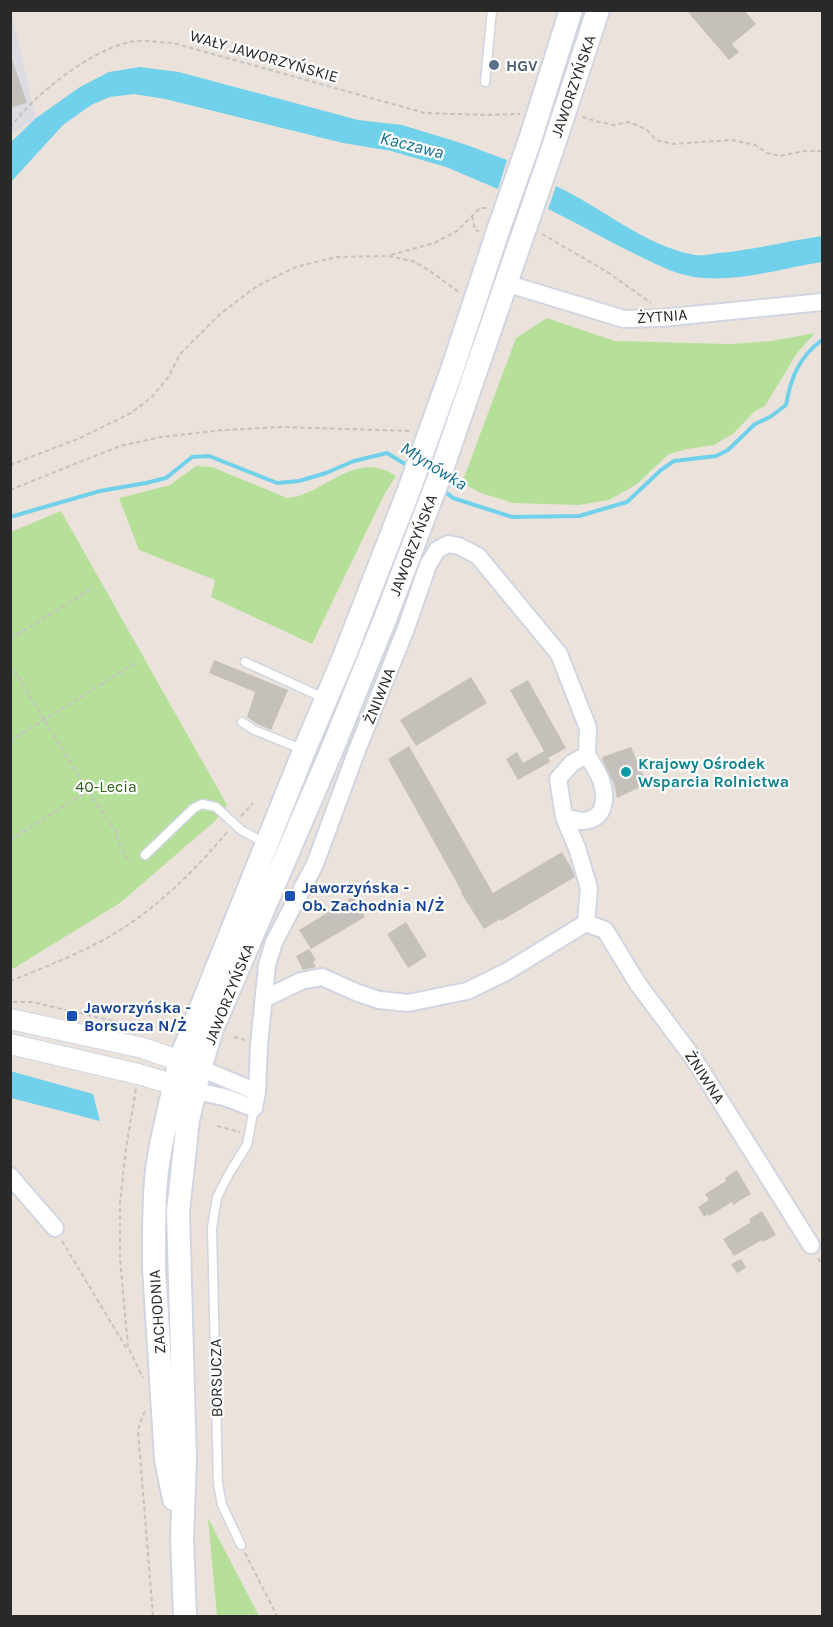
<svg xmlns="http://www.w3.org/2000/svg" width="833" height="1627" font-family="Karla,sans-serif">
<style>
.industrial{fill:#dddce3}
.green{fill:#b6e099}
.water{fill:#71d1ea}
.lines{fill:none;stroke-linecap:round;stroke-linejoin:round}
.stream{stroke:#71d1ea;stroke-width:4}
.building{fill:#c6c0bb}
.service-casing{stroke:#d0d5e1;stroke-width:11}
.minor-casing{stroke:#d0d5e1;stroke-width:20}
.tertiary-casing{stroke:#d0d5e1;stroke-width:22}
.secondary-casing{stroke:#d0d5e1;stroke-width:26}
.path{stroke:#c3c3c3;stroke-width:2;stroke-dasharray:4.5 3;stroke-linecap:butt}
.service{stroke:#fff;stroke-width:8}
.minor{stroke:#fff;stroke-width:16}
.tertiary{stroke:#fff;stroke-width:20}
.secondary{stroke:#fff;stroke-width:22}
.secondary-bridge-casing{stroke:#d0d5e1;stroke-width:26;stroke-linecap:butt}
.secondary-bridge{stroke:#fff;stroke-width:22}
.service-dot{fill:#5c6f8a;stroke:#fff;stroke-width:2}
.culture-dot{fill:#0f9aa8;stroke:#fff;stroke-width:2}
.transit-dot{fill:#1a4fb4;stroke:#fff;stroke-width:2}
.labels{text-anchor:middle;dominant-baseline:central;stroke-width:4.5;stroke-linejoin:round;paint-order:stroke}
.street-label{font-size:16px;fill:#292929;stroke:#fff}
.service-label{font-size:16px;font-weight:bold;fill:#4e5e75;stroke:#fff;text-anchor:start}
.culture-label{font-size:16px;font-weight:bold;fill:#0d838f;stroke:#fff;text-anchor:start}
.park-label{font-size:16px;fill:#2f631c;stroke:#fff}
.transit-label{font-size:16px;font-weight:bold;fill:#164399;stroke:#fff;text-anchor:start}
.water-label{font-size:18px;font-style:italic;fill:#126f94;stroke:#fff}
</style>
<rect width="100%" height="100%" fill="#ebe3db"/>
<path class="industrial" d="M11 10 36 118 11 136 10 11Z"/>
<path class="green" d="M547 318 615 341 731 344 772 341 815 333 797 353 765 406 755 411 734 433 714 445 687 449 669 454 637 484 609 500 579 505 513 503 481 493 462 483 516 338Z
M196 466 212 467 287 498C324 496 354 448 396 476L385 493 312 644 211 597 215 580 139 550 119 498 170 485Z
M61 511 227 805 216 820 120 903 11 970V532Z
M208 1518 259 1616H217Z"/>
<path class="water" d="M140 67 179 72 358 120 402 125 464 144 507 160 498 189 446 167 391 151 343 143 165 99 134 94 110 97 91 105 63 125 11 182V142L36 118 80 87 109 72Z
M556 186C602 207 644 246 695 255 703 256 711 254 718 253 753 250 788 241 822 236V262C784 268 743 281 704 278 680 277 660 266 639 256 608 241 579 224 548 209Z
M10 1071 93 1094 100 1121 11 1098Z"/>
<g class="lines">
<path class="stream" d="M443 490 453 498 512 517 579 516 627 502 661 470 674 461 716 456 728 450 755 424 770 417 786 405C791 377 799 357 822 340
M10 517 100 491 146 483 166 478 192 457 209 456 277 483 299 481 326 473 354 461 387 453 410 467"/>
</g>
<path class="building" d="M686 10H744L756 24 732 44 739 52 729 60Z
M10 59H12L27 103 10 108Z
M214 660 288 690 271 730 257 724 247 717 255 692 209 673Z
M471 677 487 703 416 746 400 720Z
M528 680 566 748 548 758 550 762 518 780 506 759 517 752 523 763 544 751 510 690Z
M409 746 493 893 562 852 572 869 575 877 501 921 500 919 484 929 461 893 462 892 388 759Z
M631 747 647 784 617 798 614 784 602 759H603L602 757Z
M353 897 365 917 311 949 299 930Z
M406 922 427 956 408 968 387 934Z
M309 949 316 960 313 962 316 967 303 970 296 956Z
M737 1170 751 1194 733 1205 732 1202 709 1216 708 1214 704 1217 698 1207 709 1200 705 1194 726 1181 725 1178Z
M762 1211 776 1235 763 1242 762 1240 734 1256 723 1239 751 1222 749 1219Z
M741 1259 746 1268 737 1273 731 1264Z"/>
<g class="lines">
<g class="service-casing">
<path id="service" d="M485 82 492 10
M245 662 326 699
M242 722 254 730 304 750
M145 855 194 808 202 804 216 807 241 830 267 844
M241 1545 222 1505 218 1484 212 1228 217 1197 230 1172 247 1145 254 1108"/>
</g>
<g class="minor-casing">
<path id="minor" d="M505 283 624 319 661 318 822 302
M564 817 577 848 589 888 586 923
M586 923 605 930 638 984 694 1059 811 1245
M264 999 301 981 322 977 358 993 379 1000 408 1003 447 995 467 991 506 972 586 923
M200 1068 257 1092
M195 1091 224 1097 254 1108 257 1092 259 1045 267 965 274 942 315 864 357 750 405 631 428 565 437 550 448 544 459 546 478 556 559 654 588 728 587 755 572 763 558 779 564 817C570 818 576 821 583 821 606 819 607 798 601 780 598 772 592 763 587 755
M10 1176 55 1228"/>
</g>
<g class="tertiary-casing">
<path id="tertiary" d="M10 1019 143 1048 192 1065
M10 1044 138 1074 189 1089"/>
</g>
<g class="secondary-casing">
<path id="secondary" d="M529 143 571 10
M551 153 598 10
M174 1499 166 1459 154 1268V1230L155 1194 157 1170 161 1145 180 1060 304 751 344 657 409 490 452 370 500 225
M185 1616 182 1539 185 1460 178 1211 188 1120 200 1068 212 1029 331 752 385 619 440 475 522 237"/>
</g>
<path class="path" d="M582 117 599 122 614 125 628 122 637 125 647 130 656 140 673 144 732 140 755 145 767 153 780 156 804 151H822
M10 128C33 95 91 50 130 42 143 39 159 43 173 43L425 113 485 115 520 114
M472 216 475 230 479 231
M542 234 606 271 651 303
M391 255 434 243 457 231 480 208H488
M10 465 80 438 131 413 152 397 169 376 180 354 220 314 257 286 296 267 336 257 388 256 413 261 430 271 460 293
M10 490 120 446 161 437 223 430 282 427 412 431
M10 639 94 587
M10 664 88 791 116 832 118 843 127 858 134 860
M10 741 137 662
M241 816 253 803
M10 840 88 791
M10 981C43 968 76 955 107 938 154 911 193 873 227 832
M13 1002H32L148 1029
M234 1037 245 1040
M136 1089 126 1148 120 1203V1259L128 1347 143 1378
M217 1126 240 1132
M62 1241 127 1349
M818 1258 822 1265
M145 1411 140 1423 138 1431 153 1616
M245 1553 277 1616"/>
<use href="#service" class="service"/>
<use href="#minor" class="minor"/>
<use href="#tertiary" class="tertiary"/>
<use href="#secondary" class="secondary"/>
<g class="secondary-bridge-casing">
<path id="secondary-bridge" d="M500 225 529 143
M522 237 551 153"/>
</g>
<use href="#secondary-bridge" class="secondary-bridge"/>
</g>
<circle class="service-dot" cx="494" cy="65" r="6"/>
<circle class="culture-dot" cx="626" cy="772" r="6"/>
<g class="transit-dot">
<rect x="284" y="890" width="12" height="12" rx="3"/>
<rect x="66" y="1010" width="12" height="12" rx="3"/>
</g>
<g class="labels">
<g class="street-label">
<text transform="translate(264 56) rotate(16)">WAŁY JAWORZYŃSKIE</text>
<text transform="translate(573 86) rotate(-71)">JAWORZYŃSKA</text>
<text transform="translate(662 316) rotate(-4)">ŻYTNIA</text>
<text transform="translate(413 545) rotate(-69)">JAWORZYŃSKA</text>
<text transform="translate(379 696) rotate(-68)">ŻNIWNA</text>
<text transform="translate(229 994) rotate(-68)">JAWORZYŃSKA</text>
<text transform="translate(705 1077) rotate(57)">ŻNIWNA</text>
<text transform="translate(157 1312) rotate(-94)">ZACHODNIA</text>
<text transform="translate(216 1378) rotate(-91)">BORSUCZA</text>
</g>
<g class="service-label">
<text x="506" y="65">HGV</text>
</g>
<g class="culture-label">
<text x="638" y="763">Krajowy Ośrodek<tspan x="638" dy="18">Wsparcia Rolnictwa</tspan></text>
</g>
<g class="park-label">
<text x="106" y="786">40-Lecia</text>
</g>
<g class="transit-label">
<text x="302" y="887">Jaworzyńska -<tspan x="302" dy="18">Ob. Zachodnia N/Ż</tspan></text>
<text x="84" y="1007">Jaworzyńska -<tspan x="84" dy="18">Borsucza N/Ż</tspan></text>
</g>
<g class="water-label">
<text transform="translate(412 145) rotate(14)">Kaczawa</text>
<text transform="translate(434 466) rotate(32)">Młynówka</text>
</g>
</g>
<rect width="833" height="1627" fill="none" stroke="#292929" stroke-width="24"/>
</svg>
